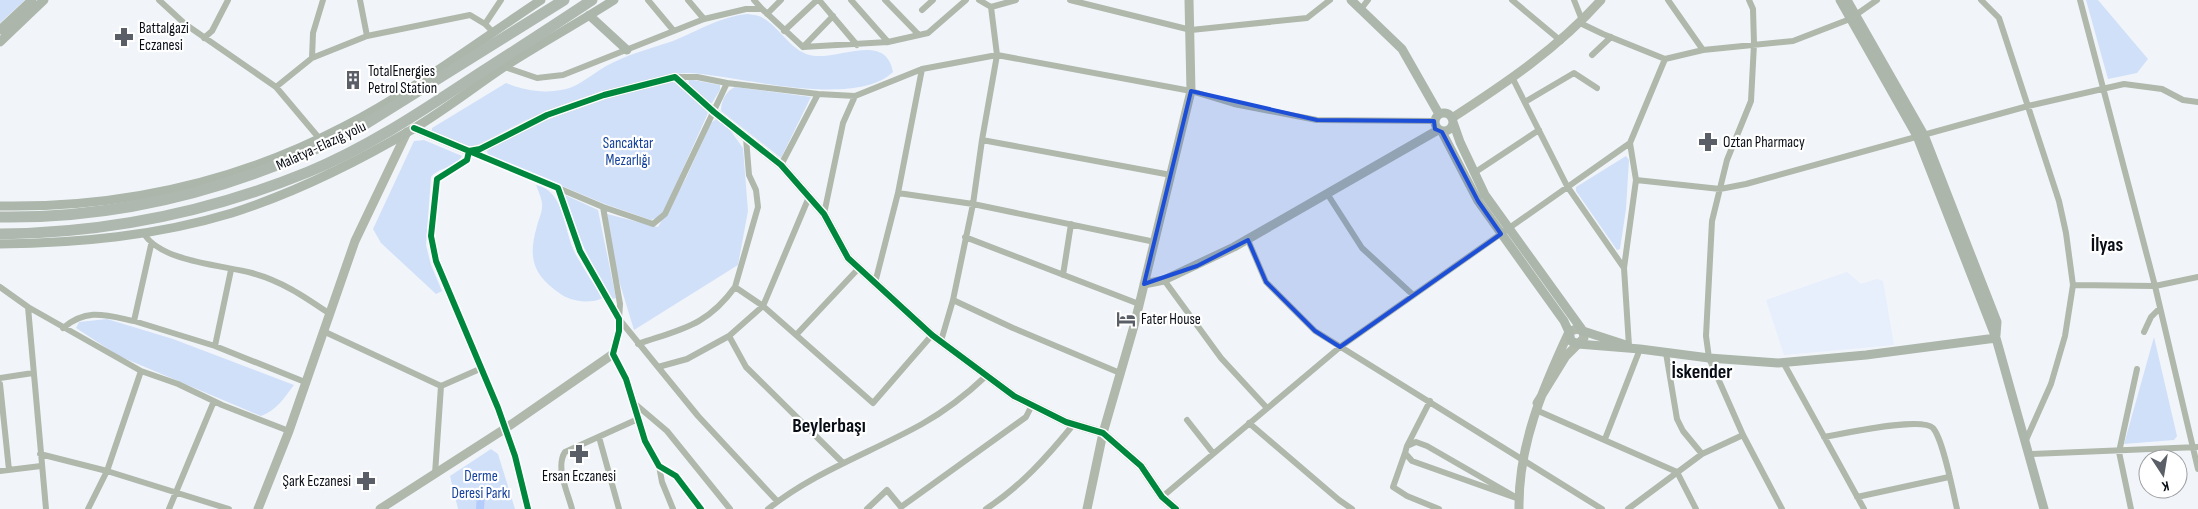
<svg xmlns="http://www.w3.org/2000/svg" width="2198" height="509" font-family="'Sofia Sans Condensed',sans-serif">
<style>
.built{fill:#e7eefc}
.green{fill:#d0e0f9}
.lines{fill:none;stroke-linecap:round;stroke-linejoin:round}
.canal{stroke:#b3ccfb;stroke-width:8}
.minor{stroke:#afb8ab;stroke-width:6}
.tertiary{stroke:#afb8ab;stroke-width:9}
.secondary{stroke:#acb6aa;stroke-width:9}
.trunk{stroke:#aeb8ae;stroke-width:11}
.cycleway-casing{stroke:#fff;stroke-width:9}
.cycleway{stroke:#00873e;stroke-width:6}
.marked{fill:#1d4ed8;fill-opacity:0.2;stroke:#1d4ed8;stroke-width:4;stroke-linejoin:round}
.labels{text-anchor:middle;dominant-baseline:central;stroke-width:4.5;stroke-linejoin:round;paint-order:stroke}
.poi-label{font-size:15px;fill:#090d16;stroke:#fff;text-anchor:start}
.park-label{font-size:15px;fill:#13419b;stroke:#fff}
.street-label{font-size:15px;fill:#090d16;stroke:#fff}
.district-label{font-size:20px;font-weight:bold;fill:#090d16;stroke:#fff}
</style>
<rect width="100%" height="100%" fill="#f1f5fa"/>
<path class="built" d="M1847 272 1861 284 1877 279 1883 281 1894 345 1784 355 1766 300Z"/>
<path class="green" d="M0 0H25L0 23Z
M2086 0H2098L2148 59 2137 73 2108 79Z
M748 14C753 15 759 15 763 18 781 28 792 54 815 56 843 58 886 33 893 72 855 109 740 76 690 73 676 72 660 78 646 81 606 90 568 101 531 118 510 127 491 140 469 148L432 131V128L506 83C525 91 545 94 566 89 580 86 597 70 612 63 632 53 652 48 673 41 698 31 721 16 748 14Z
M688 79 720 85V90L712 103H708L690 86Z
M671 81 679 85 708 113 664 211 661 216 651 220 605 204 488 155 487 151 490 148 547 120 591 102Z
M735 87 811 97 781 158 721 111C721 101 726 91 735 87Z
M716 119 723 122 730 130 743 148 748 211 738 265 634 330 616 271 607 214 658 227 686 178 711 123Z
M424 140 462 156C456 168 439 167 431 177L426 245 431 265 442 291 436 294 381 243 373 229 414 141Z
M1626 156 1629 160 1626 209 1620 249 1617 250 1576 191V187Z
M536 185C566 191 563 232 576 255 584 270 594 284 603 298 591 304 574 302 562 295 534 276 527 260 537 226 539 218 543 211 542 203 541 197 538 190 536 185Z
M563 194 598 210 616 298 612 299 609 296C589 261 576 231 563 194Z
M107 319 173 339 294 385C284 398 277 410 261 416L119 356 76 328 79 322Z
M2154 337 2177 436 2174 440 2124 444Z
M491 449 498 454 515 509H458L450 476Z"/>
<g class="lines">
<path class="canal" d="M480 509 481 494"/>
<path class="minor" d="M159 0 185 24 276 87 319 138
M360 0 367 36
M648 0 673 30
M688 0 704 19
M754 0 762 9
M819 0 857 45
M851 0 888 42
M885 0 919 35
M979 0 991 7 997 55 982 140
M1070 0 1191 30 1307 18 1330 0
M1512 0 1561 41
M1574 0 1582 20
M1668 0 1703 50
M1749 0 1753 9 1754 44 1751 101 1727 160 1712 221 1706 336 1709 358 1743 435 1782 509
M1981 0 1999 18 2059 201 2066 233 2073 285 2065 336 2051 384 2026 440
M2080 0 2155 286 2198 469
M991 7 1016 0
M1361 9 1368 0
M922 10 933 0
M767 14 781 0
M1580 23 1603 34 1665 59 1703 50 1793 41 1850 19 1877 0
M784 31 817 0
M493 32 485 24 501 0
M204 38 212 31 228 0
M803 47 833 16
M1592 55 1611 37
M312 58 313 33 323 0
M502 66 537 78 563 75 704 19 746 9H762L803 47 888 42 928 33 966 0
M1513 79 1567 186 1624 268 1629 346
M727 83 818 94 781 165
M276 87 312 58 367 36 470 15 485 24
M818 94 855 96 922 69 997 55 1191 91 1234 104 1317 120 1434 121
M1525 102 1574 73 1597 88
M1474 173 1539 130
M1636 180 1720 189 1746 184 2028 106 2124 84 2162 89 2183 100 2198 102
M558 188 603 207 653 224 665 214 727 83 697 77H675
M898 193 973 204 953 300 941 341
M1328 195 1362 248 1412 294
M603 207 620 304 619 319 658 367 687 359 729 336 746 367 843 463
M824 214 843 123 855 96
M144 234C162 262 222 265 252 273 282 281 305 297 330 314
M965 237 1139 304
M1248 240 1266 282 1315 331 1602 509
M1155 242 973 204 982 140 1171 175
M151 245 134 321 215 346 305 382
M1624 268 1636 180 1630 143
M858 269 796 335 873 403 932 335
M1063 275 1071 224
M1164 280 1221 358 1267 408
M875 283 898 193 922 69
M2073 285 2155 286 2198 277
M0 287 28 307 141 371 178 384 222 405 289 431
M735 287 758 207 756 190 749 175 746 138
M953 300 1013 328 1120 373
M28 307 46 509
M63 328C87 308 105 315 134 321
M323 331 441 386 482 368
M2144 332 2151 317 2160 308
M729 336 763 306 809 197
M638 344C681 329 707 326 735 287L763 306 796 335
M215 346 231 270
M1666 353 1677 419 1683 431 1702 454
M1783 362 1864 509
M658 367 698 416 777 501
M0 378 33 373
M0 384 9 470
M634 403 667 431 730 509
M1536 410 1677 472 1696 509
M1187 420 1213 453
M1249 423 1339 500 1352 509
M599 437 619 509
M1824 437C1843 434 1921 416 1933 428 1943 439 1953 492 1957 509
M1605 439 1640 349
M1416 442 1427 446 1519 499 1412 461 1405 453 1407 446Z
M1407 446 1430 401
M1405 453 1393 487 1407 496 1439 509
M40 454 107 471 229 509
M2030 454 2198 447
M659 466 662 482 673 509
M0 471 41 466
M435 474 441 386
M1162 497 1340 347 1630 143 1665 59
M1857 497 1949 477
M88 509 107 471 141 371
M169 509 214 401
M528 509 515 456 498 408 436 261 431 236 437 179 467 160 469 151 558 188 580 251 619 319V331L613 354 626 379 645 441 659 466 676 476 701 509
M572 509C568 493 555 467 565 452L638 419
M768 509C814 472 870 453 922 424 945 411 967 394 986 376
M867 509 887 490 901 507 1026 417 1032 405
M986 509C1021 486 1047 457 1073 425
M1628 509 1702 454 1743 435
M2131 509 2119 452 2137 369"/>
<path class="tertiary" d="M1452 118C1506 83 1558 48 1601 0
M414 128 469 151 480 149 547 115 604 95 675 77 714 112 781 165 824 214 848 258 932 335 1014 396 1066 422 1103 433 1141 466 1162 497 1176 509
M1144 284 1164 280 1234 247 1438 130
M258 509 289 431 355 241 407 132
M380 509 506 428 613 354
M1087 509 1103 433 1134 326 1191 91 1189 0
M1519 509C1518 445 1543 388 1569 332L1576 329 1583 331 1584 338 1566 356 1537 403"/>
<path class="secondary" d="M1351 0 1402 49 1439 114
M1840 0 1917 136 1996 338 2044 509
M1847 0 1924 135 1997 322 1996 335
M589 15 627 50
M0 30 32 0
M0 42 44 0
M1435 122a9 9 0 1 1 18 0a9 9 0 1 1-18 0Z
M1453 122 1460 142 1485 195 1583 331 1626 345
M1442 132 1478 201 1564 321 1569 332 1571 341 1578 344 1640 349 1709 358 1778 363 1866 355 1996 338
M0 206C120 208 237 182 343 127 413 91 476 43 541 0
M0 244C79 243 156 236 232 213 294 193 357 162 413 129 445 110 474 87 504 67 540 44 578 23 614 0"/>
<path class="trunk" d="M0 217C128 219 249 185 362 126L564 0
M0 234C107 233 210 212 308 172 364 149 416 115 466 82 508 55 550 28 592 0"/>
<g class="cycleway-casing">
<path id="cycleway" d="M414 128 469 151 480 149 547 115 604 95 675 77 714 112 781 165 824 214 848 258 932 335 1014 396 1066 422 1103 433 1141 466 1162 497 1176 509
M528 509 515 456 498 408 436 261 431 236 437 179 467 160 469 151 558 188 580 251 619 319V331L613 354 626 379 645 441 659 466 676 476 701 509"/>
</g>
<use href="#cycleway" class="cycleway"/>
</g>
<path class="marked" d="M1191 91 1317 120 1434 121 1435 129 1442 132 1478 201 1501 234 1340 347 1315 331 1266 282 1248 240 1197 266 1144 284Z"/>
<defs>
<g id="pharmacy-bare" transform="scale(1.5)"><path d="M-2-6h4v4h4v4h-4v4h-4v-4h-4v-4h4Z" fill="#5a5e66" stroke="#fff" stroke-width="2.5" paint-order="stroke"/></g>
<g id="building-bare" transform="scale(1.5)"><path d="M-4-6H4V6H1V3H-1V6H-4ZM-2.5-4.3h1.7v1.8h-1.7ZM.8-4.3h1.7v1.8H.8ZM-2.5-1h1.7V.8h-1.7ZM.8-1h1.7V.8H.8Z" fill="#5a5e66" stroke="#fff" stroke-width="2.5" paint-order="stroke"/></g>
<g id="hotel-bare" transform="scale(1.5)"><path d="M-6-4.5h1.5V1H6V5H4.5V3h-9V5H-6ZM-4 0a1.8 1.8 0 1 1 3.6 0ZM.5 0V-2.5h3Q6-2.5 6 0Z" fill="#5a5e66" stroke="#fff" stroke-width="2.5" paint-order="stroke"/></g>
</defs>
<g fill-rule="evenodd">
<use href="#pharmacy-bare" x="124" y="37"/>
<use href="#building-bare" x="353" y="80"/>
<use href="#pharmacy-bare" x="1708" y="142"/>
<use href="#hotel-bare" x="1126" y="319"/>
<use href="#pharmacy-bare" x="579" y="454"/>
<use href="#pharmacy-bare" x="366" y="481"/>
</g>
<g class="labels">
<g class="poi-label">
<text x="139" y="28">Battalgazi<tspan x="139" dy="17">Eczanesi</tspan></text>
<text x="368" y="71">TotalEnergies<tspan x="368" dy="17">Petrol Station</tspan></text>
<text x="1723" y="142">Oztan Pharmacy</text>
<text x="1141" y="319">Fater House</text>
<text x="579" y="476" text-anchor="middle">Ersan Eczanesi</text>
<text x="351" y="481" text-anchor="end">Şark Eczanesi</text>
</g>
<g class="park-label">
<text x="628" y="143">Sancaktar<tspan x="628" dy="17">Mezarlığı</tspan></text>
<text x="481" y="476">Derme<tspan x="481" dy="17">Deresi Parkı</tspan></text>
</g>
<g class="street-label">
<text transform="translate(321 146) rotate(-25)">Malatya-Elazığ yolu</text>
</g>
<g class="district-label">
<text x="2107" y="245">İlyas</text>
<text x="1702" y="372">İskender</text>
<text x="829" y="426">Beylerbaşı</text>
</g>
</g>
<g transform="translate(2163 474) rotate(168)"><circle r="24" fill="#ffffff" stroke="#9d9ea2"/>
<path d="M0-4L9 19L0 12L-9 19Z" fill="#5a5e66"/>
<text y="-8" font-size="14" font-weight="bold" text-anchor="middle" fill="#090d16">K</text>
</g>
</svg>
